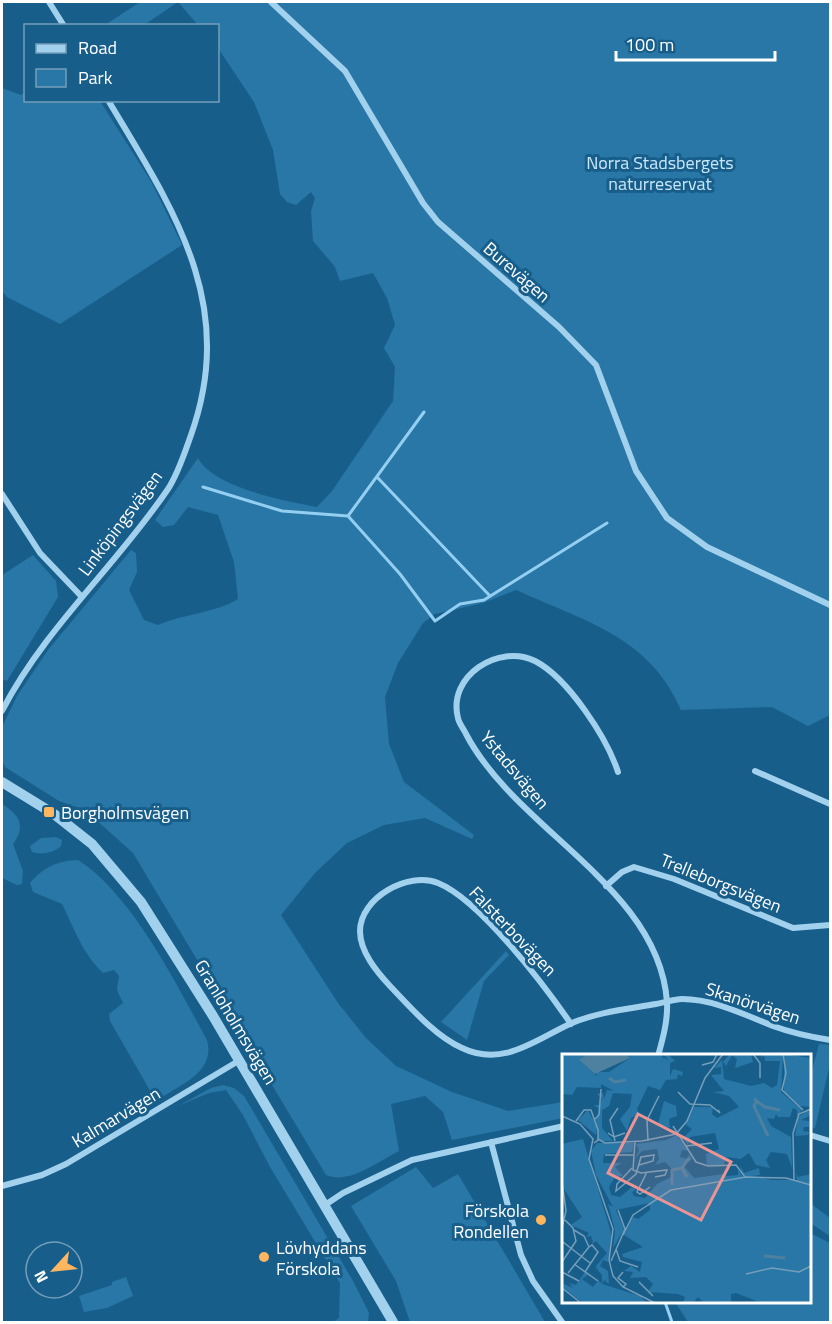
<svg xmlns="http://www.w3.org/2000/svg" width="832" height="1324" font-family="'Titillium Web',sans-serif">
<style>
.green{fill:#2877a7}
.lines{fill:none;stroke-linecap:round;stroke-linejoin:round}
.stream{stroke:#94cff1;stroke-width:3}
.minor{stroke:#a2d1ee;stroke-width:6}
.tertiary{stroke:#a2d1ee;stroke-width:10}
.poi-dot{fill:#ffb65f;stroke:#185e8b;stroke-width:2}
.labels{text-anchor:middle;dominant-baseline:central;stroke-width:6;stroke-linejoin:round;paint-order:stroke}
.park-label{font-size:18px;fill:#c8e7fa;stroke:#185e8b}
.street-label{font-size:18px;fill:#fff;stroke:#185e8b}
.poi-label{font-size:18px;fill:#fff;stroke:#185e8b;text-anchor:start}
.inset-river{fill:none;stroke:#4e81a0;stroke-width:3}
.inset-road{fill:none;stroke:#749eb9;stroke-width:1.5}
.view{fill:#ea9494;fill-opacity:0.15;stroke:#ea9494;stroke-width:3}
.inset-edge{fill:none;stroke:#fff;stroke-width:3}
</style>
<rect width="100%" height="100%" fill="#185e8b"/>
<path class="green" d="M140 2H830V715L808 726 772 707 681 710C649 636 584 621 516 590L483 603 435 614 423 623 398 663 385 697 389 744 404 782 474 835 472 839 425 818 384 825 347 843 315 873 281 915 338 1003 366 1038 396 1066 452 1092 508 1111 563 1102V1118L452 1140 443 1112 425 1096 391 1104 399 1151C379 1161 349 1185 326 1175L133 853 85 810 59 801 5 767 2 760V727L17 696 48 650 131 550 136 553 137 572 129 590 144 620 158 625C183 614 215 613 238 599L234 562 218 515 188 507 174 525 163 527 155 520 198 458C214 488 286 501 317 507L332 491 393 401 395 367 384 348 395 325 387 298 373 273 340 281 335 267 313 241 311 211 315 198 311 192 296 205 287 202 280 194 273 150 254 102 218 48V26L198 25 178 2 144 25H105Z
M2 88 21 95 25 92 26 100 100 101 152 183 182 245 60 324 7 297 2 291Z
M33 555 56 581 58 597 7 681 2 679V575Z
M2 804C20 815 26 826 13 844L23 871 22 884 17 885 2 878Z
M56 837 62 840 61 846C54 853 41 855 32 852L30 846 41 838Z
M78 860C131 893 177 985 207 1040 216 1073 179 1085 156 1101L110 1021 109 1014 123 1003 117 990 119 976 114 970 103 973C82 953 75 930 62 904L33 892 30 883C44 867 57 861 78 860Z
M506 951 509 955 484 981 467 1040 441 1022Z
M819 1044 830 1045V1064L815 1128 810 1127V1078Z
M223 1085 234 1088 244 1096 353 1281 369 1313 368 1322H333L339 1318 340 1283 270 1167 243 1115 226 1090 209 1093 178 1106 211 1088Z
M416 1167 433 1188 458 1174 545 1322H410L396 1281 351 1206Z
M810 1203 830 1218V1236L810 1223Z
M810 1233 830 1243V1322H688L675 1302H810Z
M126 1277 133 1296 107 1308 84 1312 79 1296 112 1285V1282Z"/>
<g class="lines">
<path class="stream" d="M377 477 490 596
M203 487 282 511 348 516 424 412
M348 516 400 574 435 621 460 604 484 600 607 523
M665 1302 672 1322"/>
<path class="minor" d="M49 2 64 26
M271 2 345 71 423 203 438 222 559 327 596 365 636 471 667 518 707 547 830 605
M2 494 40 553 82 597
M2 711C44 629 116 566 168 489 178 474 185 452 191 435 238 303 173 209 108 100
M755 771 830 804
M618 772C607 738 568 678 535 661 499 643 447 676 458 718 459 724 464 729 466 734 516 830 659 887 667 1002 668 1020 663 1038 658 1056
M606 886 622 872 634 867 674 879 793 928 830 925
M571 1024C545 986 480 900 438 883 408 871 360 898 360 931 360 952 377 972 390 986 410 1007 435 1036 462 1048 504 1068 536 1039 572 1023 598 1012 628 1009 656 1004 664 1003 674 999 682 999 714 999 745 1015 773 1026 792 1033 811 1037 830 1040
M810 1135 830 1141
M491 1142 521 1255 533 1281 562 1322
M2 1186 42 1175 66 1164 240 1060
M325 1205 343 1193 412 1160 564 1126"/>
<path class="tertiary" d="M2 782 54 814 92 844 141 902 213 1016 393 1322"/>
</g>
<g class="poi-dot">
<rect x="43" y="806" width="12" height="12" rx="3"/>
<circle cx="541" cy="1220" r="6"/>
<circle cx="264" cy="1257" r="6"/>
</g>
<g class="labels">
<g class="park-label">
<text x="660" y="162">Norra Stadsbergets<tspan x="660" dy="21">naturreservat</tspan></text>
</g>
<g class="street-label">
<text transform="translate(517 272) rotate(41)">Burevägen</text>
<text transform="translate(120 523) rotate(-53)">Linköpingsvägen</text>
<text transform="translate(515 770) rotate(50)">Ystadsvägen</text>
<text transform="translate(721 883) rotate(22)">Trelleborgsvägen</text>
<text transform="translate(513 931) rotate(46)">Falsterbovägen</text>
<text transform="translate(753 1003) rotate(18)">Skanörvägen</text>
<text transform="translate(236 1022) rotate(59)">Granloholmsvägen</text>
<text transform="translate(116 1117) rotate(-31)">Kalmarvägen</text>
</g>
<g class="poi-label">
<text x="61" y="812">Borgholmsvägen</text>
<text x="529" y="1210" text-anchor="end">Förskola<tspan x="529" dy="21">Rondellen</tspan></text>
<text x="276" y="1247">Lövhyddans<tspan x="276" dy="21">Förskola</tspan></text>
</g>
</g>
<g transform="translate(562 1054)">
<rect width="249" height="249" fill="#185e8b"/>
<path d="M0 0H26L18 7 35 22V18H47L68 4 63 0H100L101 9V3L107 7 101 0H106L113 7 108 9V23L111 15 121 18 120 22 116 20 115 25 104 26 98 36 86 32 75 55 77 60 69 64 65 77 58 65 68 53 70 40 51 39 47 52 40 56V74L51 87H42L37 86 34 66 37 55 32 51H38L40 44 35 40 41 39 42 45 45 36 52 37 39 30V34L15 33 10 41 0 40ZM168 0H189L191 8 173 14 175 5 170 1 164 12 161 8ZM200 0H221L219 38 240 56 235 63V56L231 54 228 63H216L214 60 212 65 205 64 209 72 229 83 230 114 225 100 209 98 204 106 208 114 194 111 187 99 179 105 164 103 162 111 145 112 144 100 157 95 153 79 128 83 126 91 121 84 130 75 124 71 132 53H151L150 60 155 64 177 53 167 42 151 38 162 37 149 21 159 20V13L152 14 160 6 162 25 189 32 202 29 210 34 215 31 218 7H203L202 1 199 5ZM222 0 249 4V53L238 52 222 38ZM102 47 114 52 115 62 107 65 108 74 96 70ZM249 55V61L239 66 247 67V73H242L241 77 247 78 246 81 233 82 236 63ZM26 56 35 73 34 81 16 66ZM115 81 126 97 120 96 118 103 125 105 127 100 130 105 122 112 132 124 162 120 163 113 164 122 176 121V116L180 122 184 124 180 120 178 111 182 119 197 114 198 121 189 122 210 126H235L234 119 236 123 249 120V249L197 248 174 239 169 240V249L141 248 136 243 131 249H121L123 243 116 240 86 238 91 230 84 223 68 224 71 218 62 217 69 212 78 218 80 208 61 203 60 200 81 193 62 181 71 163 76 165 88 156V149L54 156 62 175 51 194 53 176 46 150 51 153 34 121 29 97 35 89H72L70 98 42 100 41 109H60L53 113 61 122 53 123 47 133 49 141 58 143 70 133 74 136 70 138 72 142 83 144 95 130 109 123 110 115 103 108 93 111 97 105 95 95 80 97 73 104 77 96 74 90 104 86ZM21 85 50 182 46 208 41 206 38 212 46 217 47 230 42 226 40 230 78 242 85 249H21L0 233V229L11 234 7 229 14 231 23 218 26 221 20 225 31 233 36 227 40 229V221L32 212 36 215 34 212 45 199 34 187 28 192 31 188 29 182 24 183 27 179 9 171 20 163 2 135 0 90Z" fill="#2877a7"/>
<path d="M26 0H63L68 4 33 20 17 6Z" fill="#4e81a0"/>
<path class="inset-river" d="M47 24 53 28 64 26M192 45 203 53 218 56M195 47 192 52 206 82M125 123 120 114 127 104M110 131V116L120 114M202 202 223 204"/>
<path class="inset-road" d="M191 0 198 9V24M221 0 224 19 220 36 241 56M140 11 151 8 155 0M116 38 128 50 148 51 158 59 156 56M0 62 18 70 31 85 27 105 51 175 47 206 51 222 61 233 93 249M32 66 37 61 39 35M14 67 22 56H29L36 76V86L32 89M111 72 134 108 146 112 174 111 183 123M46 79 52 83 63 79M36 85 43 89 80 87 114 80 125 67 143 24 161 0M53 87 48 66 56 54M73 87 71 116 79 119 105 116 103 121 93 123M86 87 85 66 97 42M124 92 150 89M43 101H71M70 114 55 130 54 137 74 120 79 103 92 101 91 107 77 111M85 118 75 138 78 140 88 133M232 126 231 79 237 60 249 55M0 127 4 157 0 174M86 151 109 136 184 123 224 124 249 131M12 176 22 182 27 193M61 181 71 161 86 151M1 188 28 209M54 195 58 207 76 213M49 207 63 175 56 156M0 208 14 187 11 174 3 166M12 210 36 227M0 218 17 227M23 218 36 198 30 191 27 193M61 218 56 224 64 230 61 233M6 219 27 193M184 220 210 214 237 218 249 212M77 228 91 242M0 234 19 249"/>
<path class="view" d="M76 60 169 108 139 166 46 119Z"/>
<rect width="249" height="249" class="inset-edge"/>
</g>
<rect width="832" height="1324" fill="none" stroke="#ffffff" stroke-width="6"/>
<rect x="24" y="24" width="195" height="78" fill="#185e8b" stroke="#749eb9" stroke-width="1.5"/>
<rect x="36" y="44" width="30" height="9" fill="#a2d1ee" stroke="#749eb9" stroke-width="1.5"/>
<text x="78" y="54" font-size="18" fill="#ffffff">Road</text>
<rect x="36" y="69" width="30" height="18" fill="#2877a7" stroke="#749eb9" stroke-width="1.5"/>
<text x="78" y="84" font-size="18" fill="#ffffff">Park</text>
<g transform="translate(54 1270) rotate(243)"><circle r="28" fill="#185e8b" stroke="#749eb9" stroke-width="1.5"/>
<path d="M0-4.5L10 22L0 15L-10 22Z" fill="#ffb65f"/>
<text y="-9" font-size="16" font-weight="bold" text-anchor="middle" fill="#ffffff">N</text>
</g>
<path d="M616 51v9h159v-9" fill="none" stroke="#ffffff" stroke-width="3"/>
<text x="625" y="51" font-size="18" fill="#ffffff" stroke="#185e8b" stroke-width="4.5" paint-order="stroke">100 m</text>
</svg>
